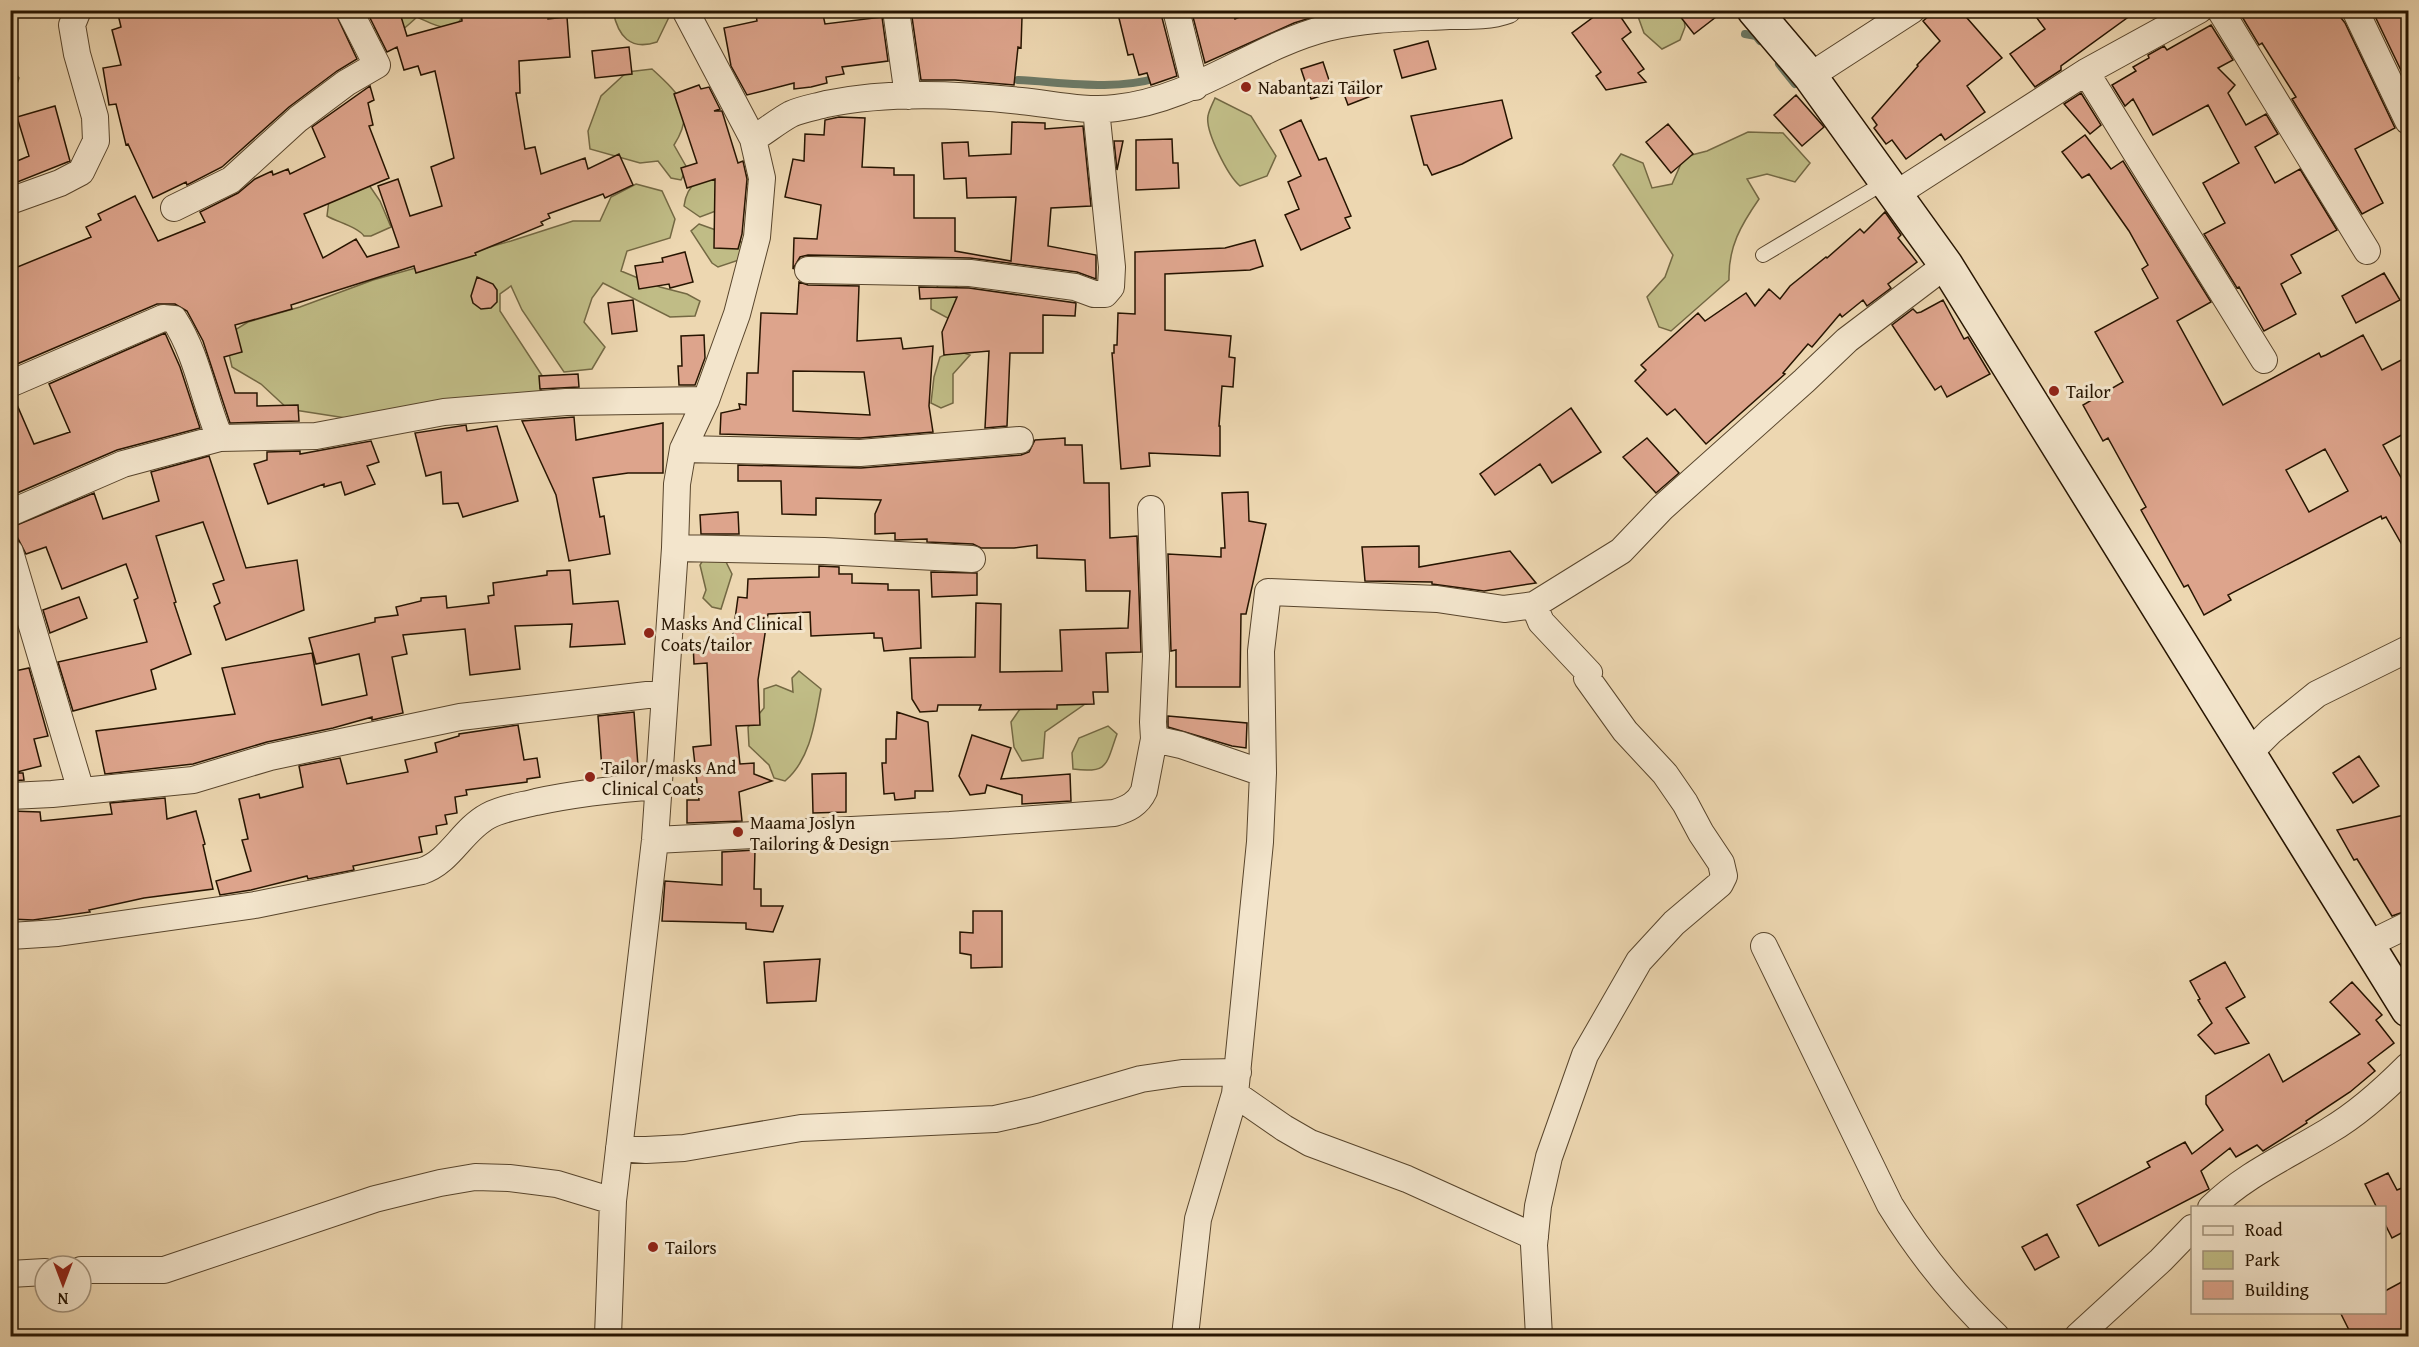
<svg xmlns="http://www.w3.org/2000/svg" width="2419" height="1347" font-family="'Gentium Book Plus',serif">
<style>
.green{fill:#c0bc86;stroke:#736843;stroke-width:1.5}
.lines{fill:none;stroke-linecap:round;stroke-linejoin:round}
.stream{stroke:#6b7865;stroke-width:8}
.building{fill:#dda48c;stroke:#261400;stroke-width:1.5;fill-rule:evenodd}
.lane-casing{stroke:#58452c;stroke-width:16}
.street-casing{stroke:#58452c;stroke-width:28}
.secondary-casing{stroke:#261400;stroke-width:36}
.lane{stroke:#f3e5cc;stroke-width:14}
.street{stroke:#f3e5cc;stroke-width:26}
.secondary{stroke:#f3e5cc;stroke-width:33}
.poi-dot{fill:#8f2418;stroke:#f3e5cc;stroke-width:2}
.labels{text-anchor:middle;dominant-baseline:central;stroke-width:6;stroke-linejoin:round;paint-order:stroke}
.poi-label{font-size:18px;fill:#261400;stroke:#f3e5cc;text-anchor:start}
</style>
<rect width="100%" height="100%" fill="#edd7b1"/>
<filter id="stains"><feTurbulence type="fractalNoise" baseFrequency=".00333" numOctaves="4"/><feColorMatrix values="0 0 0 0 .2 0 0 0 0 .09 0 0 0 0 .02 0 0 0 .5 -.17"/></filter>
<radialGradient id="worn" r=".72"><stop offset=".6" stop-color="#630" stop-opacity="0"/><stop offset="1" stop-color="#630" stop-opacity=".3"/></radialGradient>
<path class="green" d="M670 10 671 13 657 42C630 51 618 36 613 11Z
M399 11 464 10V11C456 39 435 25 417 17 405 28 393 40 376 41L373 29 389 15Z
M1636 11H1683L1685 27 1680 40 1662 49 1644 33Z
M11 68 19 78 11 102Z
M652 69C679 94 697 109 674 145L687 168 681 180 671 178 658 161 640 163 590 149 588 131 601 96 627 72Z
M1215 98 1251 116 1276 156 1267 176 1240 186C1228 176 1205 131 1208 116 1209 110 1213 103 1215 98Z
M1748 132 1783 133 1810 163 1795 182 1767 174 1747 179 1759 199C1741 225 1728 247 1729 280L1671 331 1659 327 1647 297 1665 277 1673 255 1613 165 1621 154 1643 163 1652 188 1672 184 1684 157 1707 151Z
M736 172 755 177 721 209 700 217 684 206C688 175 710 178 736 172Z
M636 184 662 191 675 219 670 238 627 251 621 271 660 287 687 294 700 301 695 316 670 317 603 283 592 298 584 322 605 347 592 369 564 372 522 310 511 286 500 294V311L543 377 539 402 391 425 288 409 261 384 232 367 225 336 248 322 300 307 373 280 511 241 573 221H600L611 197Z
M369 185 380 201 391 227 371 236H364C358 227 337 222 327 216L329 200Z
M699 224 727 234 743 243 739 260 718 267 712 263 691 231Z
M941 279 951 282 965 294 955 322 931 309V300Z
M955 350 970 355 953 374V403L941 408 931 403 934 377 940 357Z
M707 553 724 558 732 574 721 609 712 607 703 598 706 590 700 565Z
M799 671 821 689C815 721 811 759 785 781L774 778 769 765 749 746 748 727 764 708V689L776 685 793 692 792 678Z
M1063 698 1085 704 1045 732 1043 758 1022 761 1014 747 1011 722 1020 709Z
M1108 726 1117 734C1106 764 1109 774 1073 769L1072 753 1079 738Z"/>
<g class="lines">
<path class="stream" d="M1745 34 1756 36 1760 41
M1779 64 1795 84
M1018 80C1062 82 1114 91 1157 78"/>
</g>
<path class="building" d="M117 10H334L357 59 337 71 289 107 222 167 187 185 186 182 153 198 128 144 126 145 116 104 109 105 103 68 121 65 112 30 121 27Z
M379 10H399L407 36 462 21 461 10H548V19L567 17 570 57 519 61 520 93H516L525 149 535 147 541 174 585 158 588 169 619 154 633 185 605 198 603 194 548 214 550 218 541 222 543 225 475 253 476 255 416 273 414 266 291 305 292 309 235 325 242 352 224 357 235 393H257V406L298 405 299 421 230 423 203 341 187 311 175 304H157L10 367V270L91 237 86 227 101 220 98 214 135 196 158 241 205 222 200 212 238 193 255 179 272 171 273 175 288 169 290 174 325 157 312 127 370 86 374 100 368 103 373 125 369 126 389 178 304 214 323 258 356 239 367 257 399 247 378 186 398 179 410 216 442 206 431 167 454 158 435 71 421 75 418 66 404 70 397 47 387 52 368 14Z
M779 10H822L825 24 882 17 888 61 842 67 844 74 826 77 827 83 811 87 794 89V83L747 95 731 66 724 28 757 21 756 15Z
M911 10H977V14L1022 17 1021 48 1018 47 1014 85 955 80H921Z
M1117 10H1160L1177 76 1151 85 1147 73 1139 75 1133 54 1128 55Z
M1203 10H1232L1235 19 1256 10 1333 11 1294 23 1205 63 1193 17 1204 14Z
M1603 10H1616L1631 32 1622 39 1644 69 1638 73 1646 82 1606 90 1596 76 1601 72 1572 33Z
M1675 10H1725L1694 34Z
M1936 10H1960L2002 58 1967 86 1985 112 1945 140 1941 134 1906 159 1892 140 1886 144 1874 128 1877 125 1872 118 1918 66 1917 65 1940 41 1923 21Z
M2031 10H2138L2061 66V70L2035 87 2010 54 2045 29Z
M2238 10H2335L2345 23 2395 128 2355 149 2383 203 2362 214 2292 99 2296 97 2262 43 2259 45Z
M2372 10H2409V87Z
M2211 25 2233 60 2218 68 2235 85 2228 93 2246 125 2266 114 2278 134 2255 147 2275 183 2300 169 2337 230 2291 255 2301 273 2281 284 2296 314 2264 331 2239 287 2237 288 2204 234 2225 223 2203 183 2239 163 2208 105 2153 135 2133 99 2125 106 2112 85 2136 71 2133 67 2149 58 2148 55 2164 46 2167 50Z
M1428 41 1436 69 1402 78 1394 50Z
M629 47 632 74 595 78 592 51Z
M1323 62 1333 92 1311 99 1301 69Z
M1365 78 1371 96 1348 105 1341 86Z
M699 85 701 89 709 87 720 109 714 111H722L738 163 743 161 747 179 742 234 738 249 714 248 715 179 687 188 681 168 697 163 674 94Z
M2081 93 2101 125 2090 134 2064 104Z
M1796 95 1824 127 1802 146 1774 115Z
M1502 100 1512 138 1462 164 1432 175 1427 165H1424L1411 116Z
M55 106 70 161 10 185V164L29 156 17 117Z
M839 117 865 118 862 167 894 168V175H914V218H955V251L1011 261 1016 197 967 198 966 178 944 179 942 143 968 142 969 156 1011 154 1012 122 1045 123V129L1083 126 1091 206 1051 208 1048 246 1096 255V279L1077 272 970 258 808 255 800 257 793 269 794 238 817 239 821 205 785 197 793 159 804 161 805 134 824 135 825 120Z
M1301 120 1319 160 1326 158 1351 216 1345 218 1350 228 1301 250 1285 215 1299 209 1288 182 1301 176 1280 130Z
M1668 124 1693 154 1671 173 1646 142Z
M2085 135 2111 169 2123 161 2211 302 2177 321 2223 405 2319 353 2321 357 2326 355 2363 335 2382 370 2409 356V431L2383 445 2409 492V557L2386 517 2382 519 2381 516 2228 595 2231 600 2204 615 2188 585 2184 587 2141 510 2146 507 2108 438 2103 441 2083 405 2123 382 2095 332 2158 298 2142 269 2148 265 2129 231 2089 174 2082 178 2062 152ZM2325 449 2348 491 2309 512 2286 470Z
M1172 139 1173 163H1178L1179 188 1136 190V140Z
M1114 141H1123L1117 170Z
M1885 212 1901 235 1898 238 1917 262 1888 284 1891 288 1867 306 1863 300 1842 317 1840 314 1812 347 1808 344 1783 373 1785 374 1706 444 1675 409 1667 415 1635 381 1646 370 1641 365 1698 313 1705 321 1746 293 1755 306 1769 289 1780 299 1790 286 1826 257 1827 258 1860 229 1864 233Z
M1255 240 1263 266 1250 270 1165 274V330L1231 336 1229 357 1235 358 1233 387 1222 386 1219 426H1220V456L1149 453 1150 466 1121 469 1112 353H1114V345H1117L1118 313 1135 314V252L1225 248Z
M685 252 693 282 670 288 669 284 639 289 635 266 663 262 662 258Z
M2384 273 2400 300 2356 323 2342 296Z
M477 277 493 284 497 290V302L491 308 481 309 473 303 471 296Z
M799 282 808 285 859 286 857 341 901 338 903 349 933 346 929 406 933 432 860 438 720 434 721 413 740 409 739 404 746 405 747 373H758L761 313 797 314ZM793 371 864 372 870 415 793 411Z
M919 287 969 288 1076 303 1075 316 1043 315V353H1010L1007 426 985 428 989 351 944 355 942 332 957 297 920 299Z
M633 300 637 331 612 334 608 303Z
M1943 300 1964 339 1968 337 1990 374 1947 397 1941 386 1935 390 1892 325 1913 309 1917 313 1921 312Z
M165 333 180 367 200 428 117 450 10 496V399L14 398 34 444 70 432 49 384Z
M704 335 705 358 695 385H679L678 366H682L681 336Z
M578 374 579 387 540 389 539 376Z
M1571 408 1601 452 1552 483 1540 464 1495 495 1480 474Z
M574 417 576 440 663 423V473H628L593 478 600 517 604 516 610 554 569 561 556 495 522 421Z
M466 425 467 431 497 426 518 501 463 517 458 503 443 504 441 472 426 476 415 433Z
M1065 438V445H1082L1084 483H1109L1110 538 1137 536 1141 652 1106 653 1108 692H1093L1094 704 1057 705V709L979 710 981 705H938L937 711 920 712 912 699 910 658 975 657 976 603 1001 604 1000 672 1062 671 1060 630 1128 628 1130 591H1086L1085 560 1037 558V545L1014 548H981L973 544 927 542V539L895 540V533L875 534V514L881 500 816 498V515L782 514 781 481H738V465L861 468 1021 455 1029 452 1035 440Z
M1647 438 1679 473 1656 493 1623 457Z
M371 441 379 462 367 466 375 484 345 495 341 482 324 487V484L268 504 254 464 267 460V452L300 451V454Z
M209 456 246 568 297 560 304 610 226 640 214 606 220 603 213 584 224 580 203 522 156 536 176 602 174 603 191 654 151 670 156 689 73 711 58 662 147 642 134 600 138 598 126 564 62 589 46 547 26 554 12 527 94 493 103 519 159 501 151 472Z
M1248 492 1249 521 1266 524 1246 614H1241L1240 687H1176V650L1171 651 1168 554 1221 557V548H1225L1222 493Z
M738 512 739 534H701L700 515Z
M1419 546V567L1510 551 1536 583 1484 591 1432 584V582L1365 581 1362 547Z
M819 566 839 567V574H852V583L888 584V590H919L921 648 884 651 882 638H874V633L811 636 810 612 768 614 758 680 760 725 736 726 740 764 754 763V774L772 781 739 792 742 821 687 823V800H699L693 747 711 745 707 663 694 664 693 642 732 641 738 597 747 598 748 579 819 577Z
M570 570 573 604 618 601 625 644 570 647 572 624 515 626 520 669 470 675 465 629 403 635 407 654 392 657 403 713 372 720V717L333 728 267 742 193 764 105 774 96 731 235 714 222 668 312 653 322 705 367 695 359 654 316 664 309 638 375 622V618L398 615 396 607 421 601V598L446 596 447 608 489 603 488 596 494 595 493 583 547 575V571Z
M931 572 977 573V595L932 597Z
M79 597 87 618 50 633 43 610Z
M29 668 48 736 34 739 41 766 13 773H23L24 780 10 781V672Z
M634 712 638 766 602 769 598 716Z
M897 712 928 722 933 791H915V798L895 800 894 793 884 794 882 763H886V739H896Z
M1168 716 1247 723 1246 748 1232 746 1168 727Z
M518 725 524 760 537 758 540 777 527 779V782L466 790 467 795 455 797 457 813 445 815 447 824 436 826 437 834 419 837 422 852 353 866 354 870 308 879 307 876 251 890 220 895 216 881 251 871 242 840 248 839 239 799 259 794 260 798 303 787 299 766 340 758 347 784 408 772 405 760 437 752 435 743 459 736V734Z
M972 735 1011 748 1001 779 1070 774 1071 801 1022 804V795L987 785 985 793 970 795 959 776Z
M2359 756 2379 786 2353 803 2333 773Z
M846 773V812L813 813 812 774Z
M165 798 167 819 196 811 205 844 203 845 213 889 144 898 89 910 90 912 33 920 10 919V811L40 812 41 821 112 814 110 803Z
M2409 814V910L2392 916 2357 859 2354 860 2337 830Z
M755 850 754 889H761V906H783L773 932 746 929V923L662 921 665 881 722 885V852Z
M973 911H1002V967L971 968V955L960 953V932L973 933Z
M820 959 816 1001 767 1003 764 962Z
M2225 962 2245 997 2226 1008 2249 1043 2215 1054 2198 1035 2212 1023 2198 1000 2200 999 2190 981Z
M2352 982 2382 1015 2376 1020 2394 1043 2368 1063 2375 1071 2350 1092 2306 1121 2307 1123 2263 1151 2257 1145 2236 1157 2230 1148 2201 1171 2209 1189 2099 1246 2077 1205 2150 1167 2147 1162 2185 1142 2192 1154 2223 1130 2206 1104V1096L2269 1054 2283 1082 2360 1034 2330 1002Z
M2388 1173 2397 1190 2402 1188 2409 1199V1229L2392 1238 2385 1224V1208H2377L2365 1184Z
M2047 1234 2059 1257 2035 1270 2022 1247Z
M2409 1278V1336H2352L2340 1312H2385V1291Z"/>
<g class="lines">
<g class="lane-casing">
<path id="lane" d="M1763 255 1887 181"/>
</g>
<g class="street-casing">
<path id="street" d="M896 10 908 96
M1176 10 1195 87
M2220 10 2367 251
M2355 10 2408 121
M2086 72 2264 360
M1810 76 1912 10
M753 139C766 131 778 121 791 114 802 109 815 107 826 104 889 91 957 94 1021 101 1052 104 1085 112 1116 108 1196 99 1253 47 1327 28 1367 18 1408 18 1449 16 1468 16 1489 17 1508 10
M1896 194 2086 72 2199 10
M10 201 60 183 81 172 96 141 95 117 77 54 72 25 78 10
M174 208 231 180 298 119 346 83 377 65 349 10
M808 270 970 273 1075 287 1094 294H1105L1111 287 1112 267 1096 109
M10 384 163 318 174 319C198 356 203 398 220 438
M683 449 860 453 1020 440
M1151 509 1156 656 1153 722 1154 739
M10 513 123 464 220 438 316 436 444 412 566 402 706 400
M675 548 824 551 972 559
M10 552 81 791
M1534 605 1541 622 1589 673 1587 678 1625 731 1665 774 1685 803 1701 833 1721 863 1724 876 1720 884 1674 923 1639 961 1585 1055 1549 1157 1538 1206 1534 1245 1539 1336
M2250 752 2271 731 2317 694 2408 649
M10 796 52 794 193 780 270 757 460 717 664 693
M655 840 950 825 1114 813C1128 809 1138 804 1144 791L1154 739 1181 745 1263 773
M10 936 58 933 255 905 422 871C450 862 462 830 488 816 503 808 520 806 536 802 577 793 617 789 658 786
M2369 944 2408 925
M1764 946 1890 1205C1919 1252 1956 1298 1996 1336
M1235 1094 1284 1128 1310 1143 1407 1179 1535 1237
M619 1148 646 1150 684 1148 801 1128 995 1119 1035 1110 1141 1079 1182 1073 1238 1072
M2211 1208C2245 1174 2290 1155 2330 1130 2359 1113 2384 1090 2408 1066
M81 1270H164L375 1199 440 1183 475 1177 509 1178 557 1184 613 1201
M10 1274 45 1272
M608 1336 613 1201 655 840 675 548 677 484 683 449 706 400 737 314 757 237 762 178 753 139 685 10
M1185 1336 1198 1219 1235 1094 1260 842 1263 773 1261 651 1268 592 1437 599 1504 609 1534 605 1621 551 1662 508 1804 381 1847 340 1946 265
M2078 1336 2161 1260 2192 1228"/>
</g>
<g class="secondary-casing">
<path id="secondary" d="M1754 10 1810 76 1946 265 2408 1010"/>
</g>
<use href="#lane" class="lane"/>
<use href="#street" class="street"/>
<use href="#secondary" class="secondary"/>
</g>
<g class="poi-dot">
<circle cx="1246" cy="87" r="6"/>
<circle cx="2054" cy="391" r="6"/>
<circle cx="649" cy="633" r="6"/>
<circle cx="590" cy="777" r="6"/>
<circle cx="738" cy="832" r="6"/>
<circle cx="653" cy="1247" r="6"/>
</g>
<g class="labels">
<g class="poi-label">
<text x="1258" y="87">Nabantazi Tailor</text>
<text x="2066" y="391">Tailor</text>
<text x="661" y="623">Masks And Clinical<tspan x="661" dy="21">Coats/tailor</tspan></text>
<text x="602" y="767">Tailor/masks And<tspan x="602" dy="21">Clinical Coats</tspan></text>
<text x="750" y="822">Maama Joslyn<tspan x="750" dy="21">Tailoring &amp; Design</tspan></text>
<text x="665" y="1247">Tailors</text>
</g>
</g>
<rect width="2419" height="1347" fill="none" stroke="#edd7b1" stroke-width="36"/>
<rect x="12" y="12" width="2395" height="1323" fill="none" stroke="#261400" stroke-width="3"/>
<rect x="18" y="18" width="2383" height="1311" fill="none" stroke="#261400" stroke-width="1.5"/>
<rect x="2191" y="1206" width="195" height="108" fill="#f3e5cc" stroke="#a1917a" stroke-width="1.5"/>
<rect x="2203" y="1226" width="30" height="9" fill="#f3e5cc" stroke="#a1917a" stroke-width="1.5"/>
<text x="2245" y="1236" font-size="18" fill="#261400">Road</text>
<rect x="2203" y="1251" width="30" height="18" fill="#c0bc86" stroke="#a1917a" stroke-width="1.5"/>
<text x="2245" y="1266" font-size="18" fill="#261400">Park</text>
<rect x="2203" y="1281" width="30" height="18" fill="#dda48c" stroke="#a1917a" stroke-width="1.5"/>
<text x="2245" y="1296" font-size="18" fill="#261400">Building</text>
<g transform="translate(63 1284) rotate(180)"><circle r="28" fill="#f3e5cc" stroke="#a1917a" stroke-width="1.5"/>
<path d="M0-4.5L10 22L0 15L-10 22Z" fill="#8f2418"/>
<text y="-9" font-size="16" font-weight="bold" text-anchor="middle" fill="#261400">N</text>
</g>
<rect width="100%" height="100%" filter="url(#stains)"/>
<rect width="100%" height="100%" fill="url(#worn)"/>
</svg>
